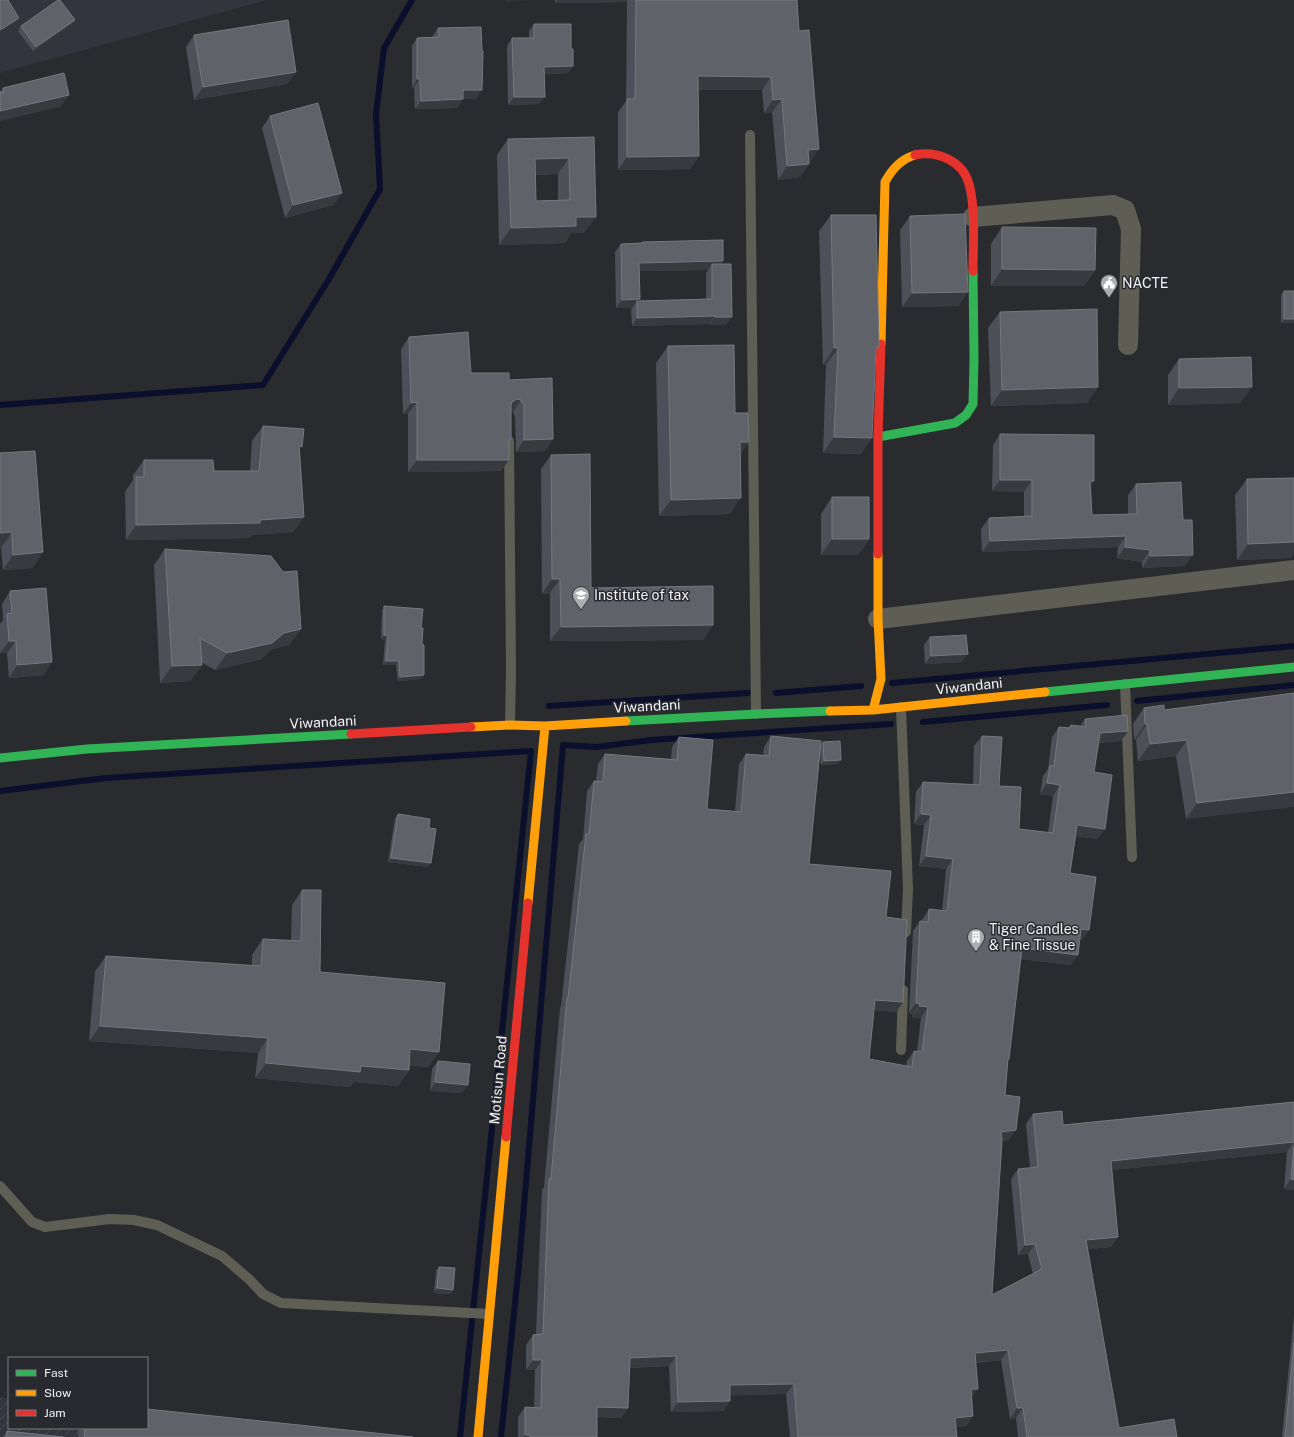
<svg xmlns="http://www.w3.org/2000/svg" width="1294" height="1437" font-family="'Public Sans',sans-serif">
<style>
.built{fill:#32353e}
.industrial{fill:url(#industrial-furrows)}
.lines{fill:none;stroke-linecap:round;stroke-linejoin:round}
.stream{stroke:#0a0f2b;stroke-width:6}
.lane{stroke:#5f5e54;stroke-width:10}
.street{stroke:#5f5e54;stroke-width:20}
.fast{stroke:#30b455;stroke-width:9}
.slow{stroke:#ff9f0a;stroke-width:9}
.jam{stroke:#e5322d;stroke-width:9}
.wall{fill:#4d5058;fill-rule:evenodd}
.shaded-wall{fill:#383a40}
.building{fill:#5f6269;stroke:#76787f;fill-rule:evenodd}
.labels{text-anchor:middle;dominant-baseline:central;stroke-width:3;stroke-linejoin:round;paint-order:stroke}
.poi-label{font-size:14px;fill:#f2f3f6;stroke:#292a2f;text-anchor:start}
.street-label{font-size:14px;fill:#f2f3f6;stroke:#292a2f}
</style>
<defs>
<pattern id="industrial-furrows" width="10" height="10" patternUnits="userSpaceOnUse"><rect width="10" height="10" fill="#32353e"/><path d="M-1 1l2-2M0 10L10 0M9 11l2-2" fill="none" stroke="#464951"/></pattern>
</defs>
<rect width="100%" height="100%" fill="#2a2b2e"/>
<path class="built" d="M0 0H267L0 73Z"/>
<path class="industrial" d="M0 1397 9 1398V1428H147L387 1437H0Z"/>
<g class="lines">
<path class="stream" d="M0 405 263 385 329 279 380 189 376 114 384 48 412 0
M892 683 1294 646
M776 693 861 686
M1137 701 1294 685
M549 706 748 693
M923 722 1107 705
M0 791 106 778 531 751 460 1437
M501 1437 519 1265 563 745 597 747 651 740 891 724"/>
<path class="lane" d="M750 135 756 714
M509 441 511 670 510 725
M1125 684 1132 857
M901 707 908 889 906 932
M901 1050 903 990
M0 1186 32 1222 45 1227 110 1219 134 1220 157 1225 222 1256 250 1280 263 1294 281 1303 489 1314"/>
<path class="street" d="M973 217 1113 205 1125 210 1131 229 1128 345
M878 619 1294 570"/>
<path class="fast" d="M878 437 955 423 966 415 973 404 974 358 973 271
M1045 692 1294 667
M626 721 756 714 830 711
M0 758 87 749 351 734"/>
<path class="slow" d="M881 344 885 182C892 169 901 159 915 155
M873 710 881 679 878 619V554
M830 711 873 710 1045 692
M471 727 510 725 545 726 626 721
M528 903 545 726
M478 1437 506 1137"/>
<path class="jam" d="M915 155C937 150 963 161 969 184 976 209 973 245 973 271
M878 554V437L881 344
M351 734 471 727
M506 1137 528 903"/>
</g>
<path class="wall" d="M555 0H797L799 31 810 162H809V164L800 177 778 180 772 112 764 113 762 90H698L699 156 690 169 618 170V112L626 101 627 2 555 3Z
M72 24 33 51 18 31 21 26Z
M534 24 573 66 568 73 545 74 539 104 508 105 507 46 512 38H529V31Z
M438 28 476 99 463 98 457 108 415 109 414 87 412 88V46L417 38 432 37Z
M194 35 296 72 287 84 194 100 186 47Z
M3 88 69 95 60 107 0 92Z
M270 116 342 193 333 205 285 218 262 128Z
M594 137 584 233H571L565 243 499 245 497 155 508 139ZM558 174V200L536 201 535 175Z
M831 215 875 352 861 454 823 453 826 365H823L819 231Z
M910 216 968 292 958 306 902 307 900 230Z
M1002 227 1095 270 1084 286H991V244Z
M642 242 721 264 726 325H709V324L632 326 631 309 632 308H616L615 252 621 244 641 243ZM708 270 706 273V299L639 301 640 271Z
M1284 291 1294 323H1281V295Z
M1000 312 1098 387 1087 403 991 406 988 328Z
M409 337 471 373 509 380 553 439 545 451 516 452 515 417 513 412 511 411V440L509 443 501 471 408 472V414H403L401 349Z
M668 346 735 413 741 454 730 514 659 516 656 363Z
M1179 359 1252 387 1240 403 1168 405V375Z
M263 426 300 450 304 517 293 532 252 535 250 538 126 540 125 492 133 480V475L144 460 214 471H250L252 441Z
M1000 434 1094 481 1091 485 1092 515 1128 514V495L1136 484 1185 566 1142 568V562L1117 558 1118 547 982 552 981 529 989 518 1024 517V492L992 491 993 445Z
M0 453 43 552 32 568 3 570 1 548Z
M551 455 591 588 713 625 703 640 550 641V593L542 594 541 469Z
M1294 478V553L1291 558 1237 560 1235 495 1247 479Z
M832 497 869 539 858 555H821V514Z
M165 549 301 629 289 645 272 649 261 659 215 670 201 662 202 665 190 681 160 683 154 565Z
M10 591 44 675 9 678 7 653H0V624L3 620 2 604Z
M384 606 421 628 424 675 421 679 398 681 396 665H383L385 640 381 639 382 611Z
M930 637 962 662 925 664 924 645Z
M1294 693 1186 819 1176 756 1138 761 1136 740H1134L1133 724 1144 708 1164 710Z
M1085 719 1128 731 1121 741 1099 743 1094 772 1105 829 1097 839 1076 836 1070 873 1089 930 1082 940 1080 939 1071 965 1021 959 1009 1059 1008 1061 1005 1095 1009 1140 1002 1141 992 1295 1033 1274 1028 1254 1018 1255 1011 1179 1018 1169 1030 1168 1026 1124 1033 1114 1063 1125 1294 1102V1190L1284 1189 1287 1152 1112 1170 1118 1237 1111 1247 1088 1249 1119 1428 1177 1437H1018L1016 1418 1010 1419 1001 1360 976 1363 972 1398 973 1416 966 1426 956 1427 957 1437H790L786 1394 730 1395V1401L723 1411 671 1412 669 1366 629 1368 628 1408 621 1418 597 1417V1437H518V1417L525 1407H534L535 1370H526V1345L533 1335 536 1334 542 1190 544 1187 560 1008 561 1006 579 844 583 839 587 791 594 781H596L598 764 605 754 671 759 672 747 679 737 707 809 735 811 739 764 746 754 763 755 764 747 771 736 821 745 823 742 838 764 821 765 820 751 809 864 886 917 896 1012 874 1010 869 1059 906 1066 907 1061 914 1051H917L921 1018 912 1017 913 1014 909 1013 913 931 920 921H922V920L929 909 942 911 946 869 919 866 924 825 914 824 916 792 923 782 973 784 974 746 982 736 999 786 1019 829 1048 833 1053 796 1040 794 1043 776 1048 769 1052 737 1059 727 1068 728 1071 725 1080 726Z
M398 814 429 828 428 867 388 862 395 818Z
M302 890 320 972 439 1052 428 1067 409 1065V1070L398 1086 354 1082 350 1087 255 1078 258 1053 89 1041 95 971 106 956 252 966V955L263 939 291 941 292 905Z
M438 1061 462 1093 430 1091 432 1069Z
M439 1267 453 1290 450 1294 434 1293 436 1271Z
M1294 1315V1437H1282Z
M79 1428H147L413 1437H78Z
M7 1431 63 1437H3Z"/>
<path class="shaded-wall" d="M506 0H534L506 1Z
M557 0H628L627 2 555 3Z
M19 18 16 22 0 33V30Z
M75 20 72 24 33 51 36 47Z
M573 66 568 73 539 75 544 67Z
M296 72 287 84 194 100 203 87Z
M698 76 771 77 762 90H689Z
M417 79H420L414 87 412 88Z
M463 90H482L476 99 457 98Z
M69 95 60 107 0 121V111Z
M514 97H545L539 104 508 105Z
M463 99 457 108 415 109 421 101Z
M782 99 772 112 764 113 773 100Z
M819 149 810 162 799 163 808 150Z
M699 156 690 169 618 170 627 157Z
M569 158 558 174 524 175 535 159Z
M809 164 800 177 778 180 787 166Z
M342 193 333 205 285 218 293 205Z
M576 217H596L584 233H571L565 243 499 245 511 228Z
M723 261 718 270 712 264 708 270 634 271 639 263Z
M1002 269 1095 270 1084 286H991Z
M968 292 958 306 902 307 912 293Z
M640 299 637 304V301L632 308H616L622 300Z
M715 316 709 324 632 326 637 318Z
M715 317H732L726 325H709Z
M1284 319H1294V323H1281Z
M834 348H838L826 365H823Z
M1098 387 1087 403 991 406 1002 390Z
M1252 387 1240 403 1168 405 1179 388Z
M517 399 521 400 513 412 509 411 512 402Z
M417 402 408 414H403L411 403Z
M834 437 872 438 861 454 823 453Z
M553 439 545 451 516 452 524 440Z
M740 442H749L738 458Z
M417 460H509L501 471 408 472Z
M1000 480H1032L1024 492 992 491Z
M1090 481H1094L1086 492Z
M741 498 730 514 659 516 671 500Z
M304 517 293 532 252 535 250 538 126 540 136 525 260 520Z
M12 532 1 548H0V533Z
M1126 536 1118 547 982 552 990 541Z
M832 539H869L858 555H821Z
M1294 542V553L1291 558 1237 560 1248 544Z
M1125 547 1150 550 1142 562 1117 558Z
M43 552 32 568 3 570 13 555Z
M1193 555 1185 566 1142 568 1150 556Z
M552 579H560L550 593 542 594Z
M713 625 703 640 550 641 561 627Z
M301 629 289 645 272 649 261 659 215 670 227 653 284 633Z
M384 635 388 636 385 640 381 639Z
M9 641H16L7 653H0Z
M968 654 962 662 925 664 931 656Z
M386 661H399L396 665H383Z
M52 662 44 675 9 678 17 665Z
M202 665 190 681 160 683 172 666Z
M424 675 421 679 398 681 400 677Z
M1145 724H1147L1136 740H1134Z
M1128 731 1121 741 1093 743 1100 733Z
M1187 740 1176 756 1138 761 1150 744Z
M841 760 838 764 821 765 824 761Z
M1047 783 1060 785 1053 796 1040 794Z
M1294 792V807L1186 819 1197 803Z
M921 814 931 815 924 825 914 824Z
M1077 825 1105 829 1097 839 1070 835Z
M926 856 953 859 946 869 919 866Z
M391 858 431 863 428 867 388 862Z
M1081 929 1089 930 1082 940 1074 939Z
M1022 948 1078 955 1071 965 1015 958Z
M875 1000 903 1002 896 1012 868 1010Z
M916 1003 920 1004 913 1014 909 1013Z
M919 1006 928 1007 921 1018 912 1017Z
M100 1026 268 1038 258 1053 89 1041Z
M410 1049 439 1052 428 1067 400 1065Z
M266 1063 361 1066 409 1070 398 1086 354 1082 350 1087 255 1078Z
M435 1082 468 1085 462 1093 430 1091Z
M1016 1130 1009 1140 994 1143 1001 1132Z
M1294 1142 1287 1152 1104 1171 1111 1161Z
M1291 1179 1294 1180V1190L1284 1189Z
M1118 1237 1111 1247 1079 1250 1086 1240Z
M1035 1244 1028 1254 1018 1255 1025 1245Z
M437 1288 453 1290 450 1294 434 1293Z
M1008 1350 1001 1360 968 1363 975 1353Z
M676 1356 669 1366 622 1368 630 1358Z
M533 1360H542L535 1370H526Z
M794 1384 786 1394 723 1396 730 1385Z
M971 1389H978L971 1399Z
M730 1401 723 1411 671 1412 678 1402Z
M597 1407 628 1408 621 1418 590 1417Z
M1017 1408H1023L1016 1418 1010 1419Z
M973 1416 966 1426 948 1428 955 1418Z
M525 1435H530L529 1437H524Z"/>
<path class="building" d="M0 0H8L19 18 0 30Z
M58 0H60L75 20 36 47 21 26Z
M636 0H797L799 31 809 30 819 149 808 150 809 164 787 166 782 99 773 100 771 77 698 76 699 156 627 157V99H635Z
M288 20 296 72 203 87 194 35Z
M534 24H571V49H573V66L544 67 545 97H514L512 38H534Z
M481 27 482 51H483L482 90H463V99L421 101 420 79H417V38L439 37 438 28Z
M64 73 69 95 0 111V92H4L3 88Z
M318 103 342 193 293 205 270 116Z
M594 137 596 217H576V226L511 228 508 139ZM569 158 570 200 536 201 535 159Z
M965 214 968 292 912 293 910 216Z
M831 215H876L879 347H876L872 438 834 437 838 348H834Z
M1002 227 1096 228 1095 270 1002 269Z
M723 240V261L639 263 640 299 622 300 621 244 642 243V242Z
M712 264H731L732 317H715V316L637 318V301L712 299Z
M1284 291H1294V319H1284Z
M1097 309 1098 387 1002 390 1000 312Z
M468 332 471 373H509V380L552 378 553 439 524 440V405L521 400 517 399 512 402 511 405V440H509V460H417V402L411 403 409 337Z
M734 345 735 413H748L749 442H740L741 498 671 500 668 346Z
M1251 357 1252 387 1179 388V359Z
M263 426 304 429 302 447 299 446 304 517 260 520V523L136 525V477H144V460H213L214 471H259Z
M1000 434 1094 435V481H1090L1092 515 1137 514 1136 484 1181 482 1183 520H1192L1193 555 1150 556V550L1125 547 1126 536 990 541 989 518 1032 516V480H1000Z
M35 451 43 552 13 555 12 532 0 533V453Z
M590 454 591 588 713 586V625L561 627 560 579H552L551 455Z
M1294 478V542L1248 544 1247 479Z
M832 497H869V539H832Z
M165 549 271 556 283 572 297 571 301 629 284 633 272 643 227 653 200 638 202 665 172 666Z
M46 588 52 662 17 665 16 641H9L7 614 12 613 10 591Z
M384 606 423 609 421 628H423L422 644 424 645V675L400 677 399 661H386L388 636 384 635Z
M966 635 968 654 931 656 930 637Z
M1294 693V792L1197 803 1187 740 1150 744 1147 724H1145L1144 708 1164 705V710Z
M1127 715 1128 731 1100 733 1094 772 1112 775 1105 829 1077 825 1070 873 1096 877 1089 930 1081 929 1078 955 1022 948 1009 1059H1008L1005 1095 1020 1097 1016 1130 1001 1132 1002 1141 992 1295 1042 1269 1035 1244 1025 1245 1018 1169 1038 1167 1033 1114 1062 1111 1063 1125 1294 1102V1142L1111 1161 1118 1237 1086 1240 1119 1428 1174 1419 1177 1437H1027L1023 1408H1017L1008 1350 975 1353 978 1389H971L973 1416 955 1418 957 1437H798L794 1384 730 1385V1401L678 1402 676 1356 630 1358 628 1408 597 1407V1437H530V1435H525V1407L541 1408 542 1360H533V1335L543 1334 549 1179H551L567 998H568L586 834H589L594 781 603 782 605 754 677 760 679 737 713 740 707 809 741 812 746 754 769 756 771 736 821 741 809 864 891 871 886 917 907 920 903 1002 875 1000 869 1059 912 1067 914 1051 922 1052 928 1007 919 1006 920 1004 916 1003 920 921 928 922 929 909 947 911 953 859 926 856 931 815 921 814 923 782 980 785 982 736 1002 737 999 786 1021 787 1019 829 1053 833 1060 785 1047 783 1050 766H1054L1059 727 1070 728 1071 725 1086 727 1085 719Z
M840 741 841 760 824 761 823 742Z
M398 814 430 819 429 828 436 829 431 863 391 858Z
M302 890H321L320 972 445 983 439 1052 410 1049 409 1070 361 1066 360 1072 266 1063 268 1038 100 1026 106 956 261 966 263 939 301 941Z
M438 1061 470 1064 468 1085 435 1082Z
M1294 1147V1180L1291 1179Z
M439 1267 455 1268 453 1290 437 1288Z
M1294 1343V1437H1285Z
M147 1409 413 1437H84L85 1428H147Z
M7 1431 63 1437H6Z"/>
<defs>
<g id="civic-pin" transform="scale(0.9)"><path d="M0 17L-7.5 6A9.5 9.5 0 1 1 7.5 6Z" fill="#acadb0" stroke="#292a2f"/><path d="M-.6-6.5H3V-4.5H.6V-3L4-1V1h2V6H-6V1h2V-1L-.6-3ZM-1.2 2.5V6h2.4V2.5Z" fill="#fff"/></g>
<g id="university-pin" transform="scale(0.9)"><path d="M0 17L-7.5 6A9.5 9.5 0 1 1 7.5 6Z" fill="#acadb0" stroke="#292a2f"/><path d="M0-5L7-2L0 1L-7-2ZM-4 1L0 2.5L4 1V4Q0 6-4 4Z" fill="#fff"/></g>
<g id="building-pin" transform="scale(0.9)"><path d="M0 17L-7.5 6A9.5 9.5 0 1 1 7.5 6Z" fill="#acadb0" stroke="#292a2f"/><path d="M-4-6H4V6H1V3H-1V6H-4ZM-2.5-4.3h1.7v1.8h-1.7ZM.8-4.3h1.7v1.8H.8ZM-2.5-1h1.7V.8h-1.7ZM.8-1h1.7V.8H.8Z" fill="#fff"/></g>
</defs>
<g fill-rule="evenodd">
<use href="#civic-pin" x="1109" y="283"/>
<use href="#university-pin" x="581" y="595"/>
<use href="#building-pin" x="976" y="937"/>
</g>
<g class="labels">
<g class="poi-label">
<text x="1122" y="283">NACTE</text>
<text x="594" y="595">Institute of tax</text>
<text x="989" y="929">Tiger Candles<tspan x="989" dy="16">&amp; Fine Tissue</tspan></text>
</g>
<g class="street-label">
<text transform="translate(969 686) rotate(-6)">Viwandani</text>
<text transform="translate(647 706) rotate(-3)">Viwandani</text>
<text transform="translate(323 722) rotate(-3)">Viwandani</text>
<text transform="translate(498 1080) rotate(-85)">Motisun Road</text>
</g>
</g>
<rect x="8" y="1357" width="140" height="72" fill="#292a2f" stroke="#797a7f"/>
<rect x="16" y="1370" width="20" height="6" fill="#30b455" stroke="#797a7f"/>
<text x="44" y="1377" font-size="12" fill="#f2f3f6">Fast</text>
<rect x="16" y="1390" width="20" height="6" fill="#ff9f0a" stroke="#797a7f"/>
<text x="44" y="1397" font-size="12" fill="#f2f3f6">Slow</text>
<rect x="16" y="1410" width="20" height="6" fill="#e5322d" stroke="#797a7f"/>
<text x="44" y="1417" font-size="12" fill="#f2f3f6">Jam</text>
</svg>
